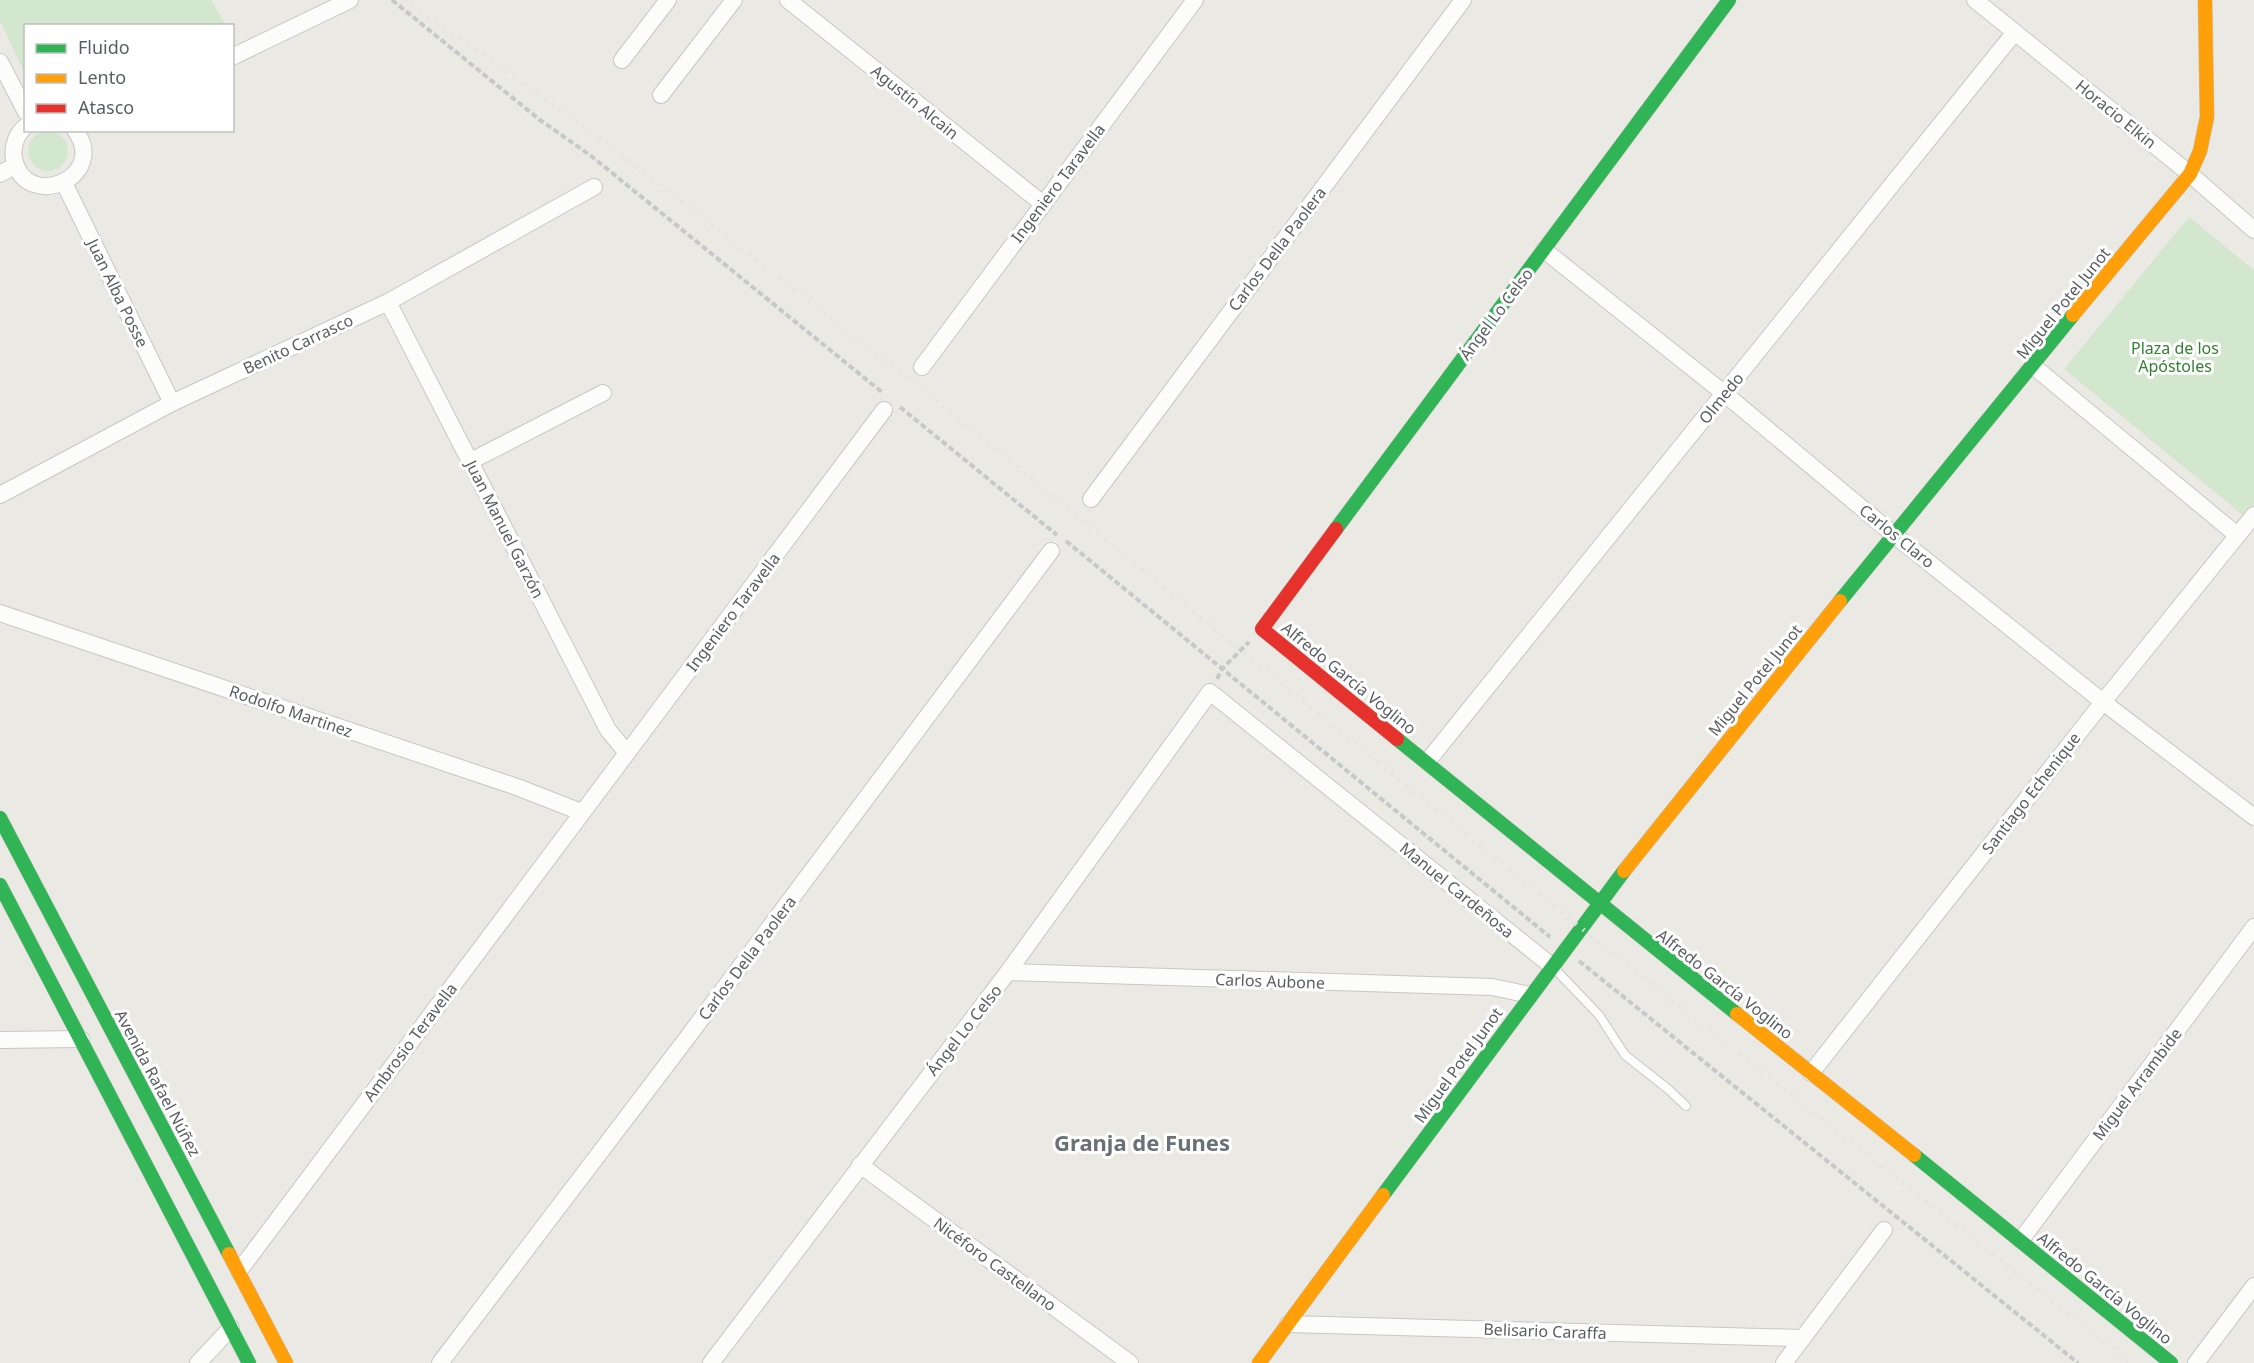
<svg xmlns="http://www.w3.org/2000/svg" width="2254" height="1363" font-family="'Noto Sans',sans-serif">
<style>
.green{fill:#d3e7cf}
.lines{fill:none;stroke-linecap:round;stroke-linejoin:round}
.lane-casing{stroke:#c7c7c6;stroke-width:10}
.street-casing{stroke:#c7c7c6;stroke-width:18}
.fast-casing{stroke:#c5c6c4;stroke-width:15}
.slow-casing{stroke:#c5c6c4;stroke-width:15}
.jam-casing{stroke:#c5c6c4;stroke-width:15}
.path{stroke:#c4cac7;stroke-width:4;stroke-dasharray:6 3;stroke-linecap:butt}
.lane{stroke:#fcfcfb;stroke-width:8}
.street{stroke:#fcfcfb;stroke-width:16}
.fast{stroke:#30b455;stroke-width:14}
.slow{stroke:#ff9f0a;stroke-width:14}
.jam{stroke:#e5322d;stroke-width:14}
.rail{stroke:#e2e2e1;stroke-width:4.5;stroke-dasharray:1.5 8;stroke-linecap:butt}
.labels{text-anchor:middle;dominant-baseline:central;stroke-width:6;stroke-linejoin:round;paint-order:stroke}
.street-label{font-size:16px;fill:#5a5e62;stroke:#fff}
.park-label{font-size:16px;fill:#358133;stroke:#fff}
.district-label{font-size:22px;font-weight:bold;fill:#6b7075;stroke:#fff}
</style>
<rect width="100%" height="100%" fill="#eae9e4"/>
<path class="green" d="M0 0H211L226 25 26 26 25 74 0 21Z
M28 151a20 20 0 1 1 40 0a20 20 0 1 1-40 0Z
M2189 217 2254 270V504L2244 516 2064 369Z"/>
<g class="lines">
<g class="lane-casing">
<path id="lane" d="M1553 967 1599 1015 1625 1055 1668 1089 1686 1106"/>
</g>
<g class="street-casing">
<path id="street" d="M788 0 1043 204
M1975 0 2190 174 2254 230
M232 57 350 0
M622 60 668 0
M0 62 26 112
M661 95 734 0
M26 126C16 134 12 147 14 159 26 213 110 177 75 130
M0 174 16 165
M64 183 172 403
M1544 250 1725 394 1893 534 2103 702 2254 817
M388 302 608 730 627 753
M2033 366 2237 535
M922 367 1195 0
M471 461 603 393
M0 495 172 403 388 302 594 187
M1091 499 1463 0
M0 613 517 787 581 812
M1427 762 2015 32
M1008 972 1492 987 1530 995
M0 1040 81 1039
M1811 1073 2103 702 2254 515
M860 1165 1130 1363
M2021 1240 2254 927
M239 1271 884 410
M1288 1324 1801 1338
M198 1363 231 1328
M440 1363 687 1038 1051 551
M711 1363 1008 972 1210 692 1553 967
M1784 1363 1884 1230
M2196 1363 2254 1286"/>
</g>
<g class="fast-casing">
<path id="fast" d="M1336 529 1729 0
M1840 601 2073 315
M1397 739 1737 1014
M0 818 229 1254
M0 885 249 1363
M1914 1155 2171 1363
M1383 1195 1624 871"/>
</g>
<g class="slow-casing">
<path id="slow" d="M2073 315 2190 174 2200 151 2207 117 2205 0
M1624 871 1840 601
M1737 1014 1914 1155
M229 1254 286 1363
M1259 1363 1383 1195"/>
</g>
<g class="jam-casing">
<path id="jam" d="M1336 529 1262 629 1397 739"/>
</g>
<path class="path" d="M392 0 540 120 590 155 883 393
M900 407 1057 535
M1066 541 1550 937
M1217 679 1222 669 1249 642
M1579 961 2078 1363"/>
<use href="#lane" class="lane"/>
<use href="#street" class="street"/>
<use href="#fast" class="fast"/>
<use href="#slow" class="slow"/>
<use href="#jam" class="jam"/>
<path class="rail" d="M405 0 601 139 909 379 1581 928 2130 1363"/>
</g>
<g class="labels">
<g class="street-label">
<text transform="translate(915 102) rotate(39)">Agustín Alcain</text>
<text transform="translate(2116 114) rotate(39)">Horacio Elkin</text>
<text transform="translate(1058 183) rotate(-53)">Ingeniero Taravella</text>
<text transform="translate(1277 249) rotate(-53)">Carlos Della Paolera</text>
<text transform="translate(118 293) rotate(64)">Juan Alba Posse</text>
<text transform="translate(2063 303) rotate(-51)">Miguel Potel Junot</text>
<text transform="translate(1496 314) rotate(-53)">Ángel Lo Celso</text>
<text transform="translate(298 344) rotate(-25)">Benito Carrasco</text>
<text transform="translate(1721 398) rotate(-51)">Olmedo</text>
<text transform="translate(505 529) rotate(63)">Juan Manuel Garzón</text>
<text transform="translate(1897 536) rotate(39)">Carlos Claro</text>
<text transform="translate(733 612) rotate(-53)">Ingeniero Taravella</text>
<text transform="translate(1349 678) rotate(39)">Alfredo García Voglino</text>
<text transform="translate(1755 680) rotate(-51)">Miguel Potel Junot</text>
<text transform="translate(291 711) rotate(19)">Rodolfo Martinez</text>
<text transform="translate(2031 793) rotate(-52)">Santiago Echenique</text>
<text transform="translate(1457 890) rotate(39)">Manuel Cardeñosa</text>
<text transform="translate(747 958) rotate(-53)">Carlos Della Paolera</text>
<text transform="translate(1270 981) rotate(2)">Carlos Aubone</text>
<text transform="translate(1725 984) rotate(38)">Alfredo García Voglino</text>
<text transform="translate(964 1030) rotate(-52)">Ángel Lo Celso</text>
<text transform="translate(410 1042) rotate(-53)">Ambrosio Teravella</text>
<text transform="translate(1458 1065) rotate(-54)">Miguel Potel Junot</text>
<text transform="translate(158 1083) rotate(62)">Avenida Rafael Núñez</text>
<text transform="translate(2137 1084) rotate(-53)">Miguel Arrambide</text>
<text transform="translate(995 1264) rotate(36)">Nicéforo Castellano</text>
<text transform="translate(2105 1288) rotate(39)">Alfredo García Voglino</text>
<text transform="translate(1545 1331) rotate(2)">Belisario Caraffa</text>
</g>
<g class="park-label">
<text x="2175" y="348">Plaza de los<tspan x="2175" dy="18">Apóstoles</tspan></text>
</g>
<g class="district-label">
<text x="1142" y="1142">Granja de Funes</text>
</g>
</g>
<rect x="24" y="24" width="210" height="108" fill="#ffffff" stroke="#bdbfc0" stroke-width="1.5"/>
<rect x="36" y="44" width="30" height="9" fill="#30b455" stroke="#bdbfc0" stroke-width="1.5"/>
<text x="78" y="54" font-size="18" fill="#5a5e62">Fluido</text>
<rect x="36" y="74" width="30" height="9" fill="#ff9f0a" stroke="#bdbfc0" stroke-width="1.5"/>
<text x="78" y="84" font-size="18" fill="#5a5e62">Lento</text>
<rect x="36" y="104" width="30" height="9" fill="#e5322d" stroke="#bdbfc0" stroke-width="1.5"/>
<text x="78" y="114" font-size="18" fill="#5a5e62">Atasco</text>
</svg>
